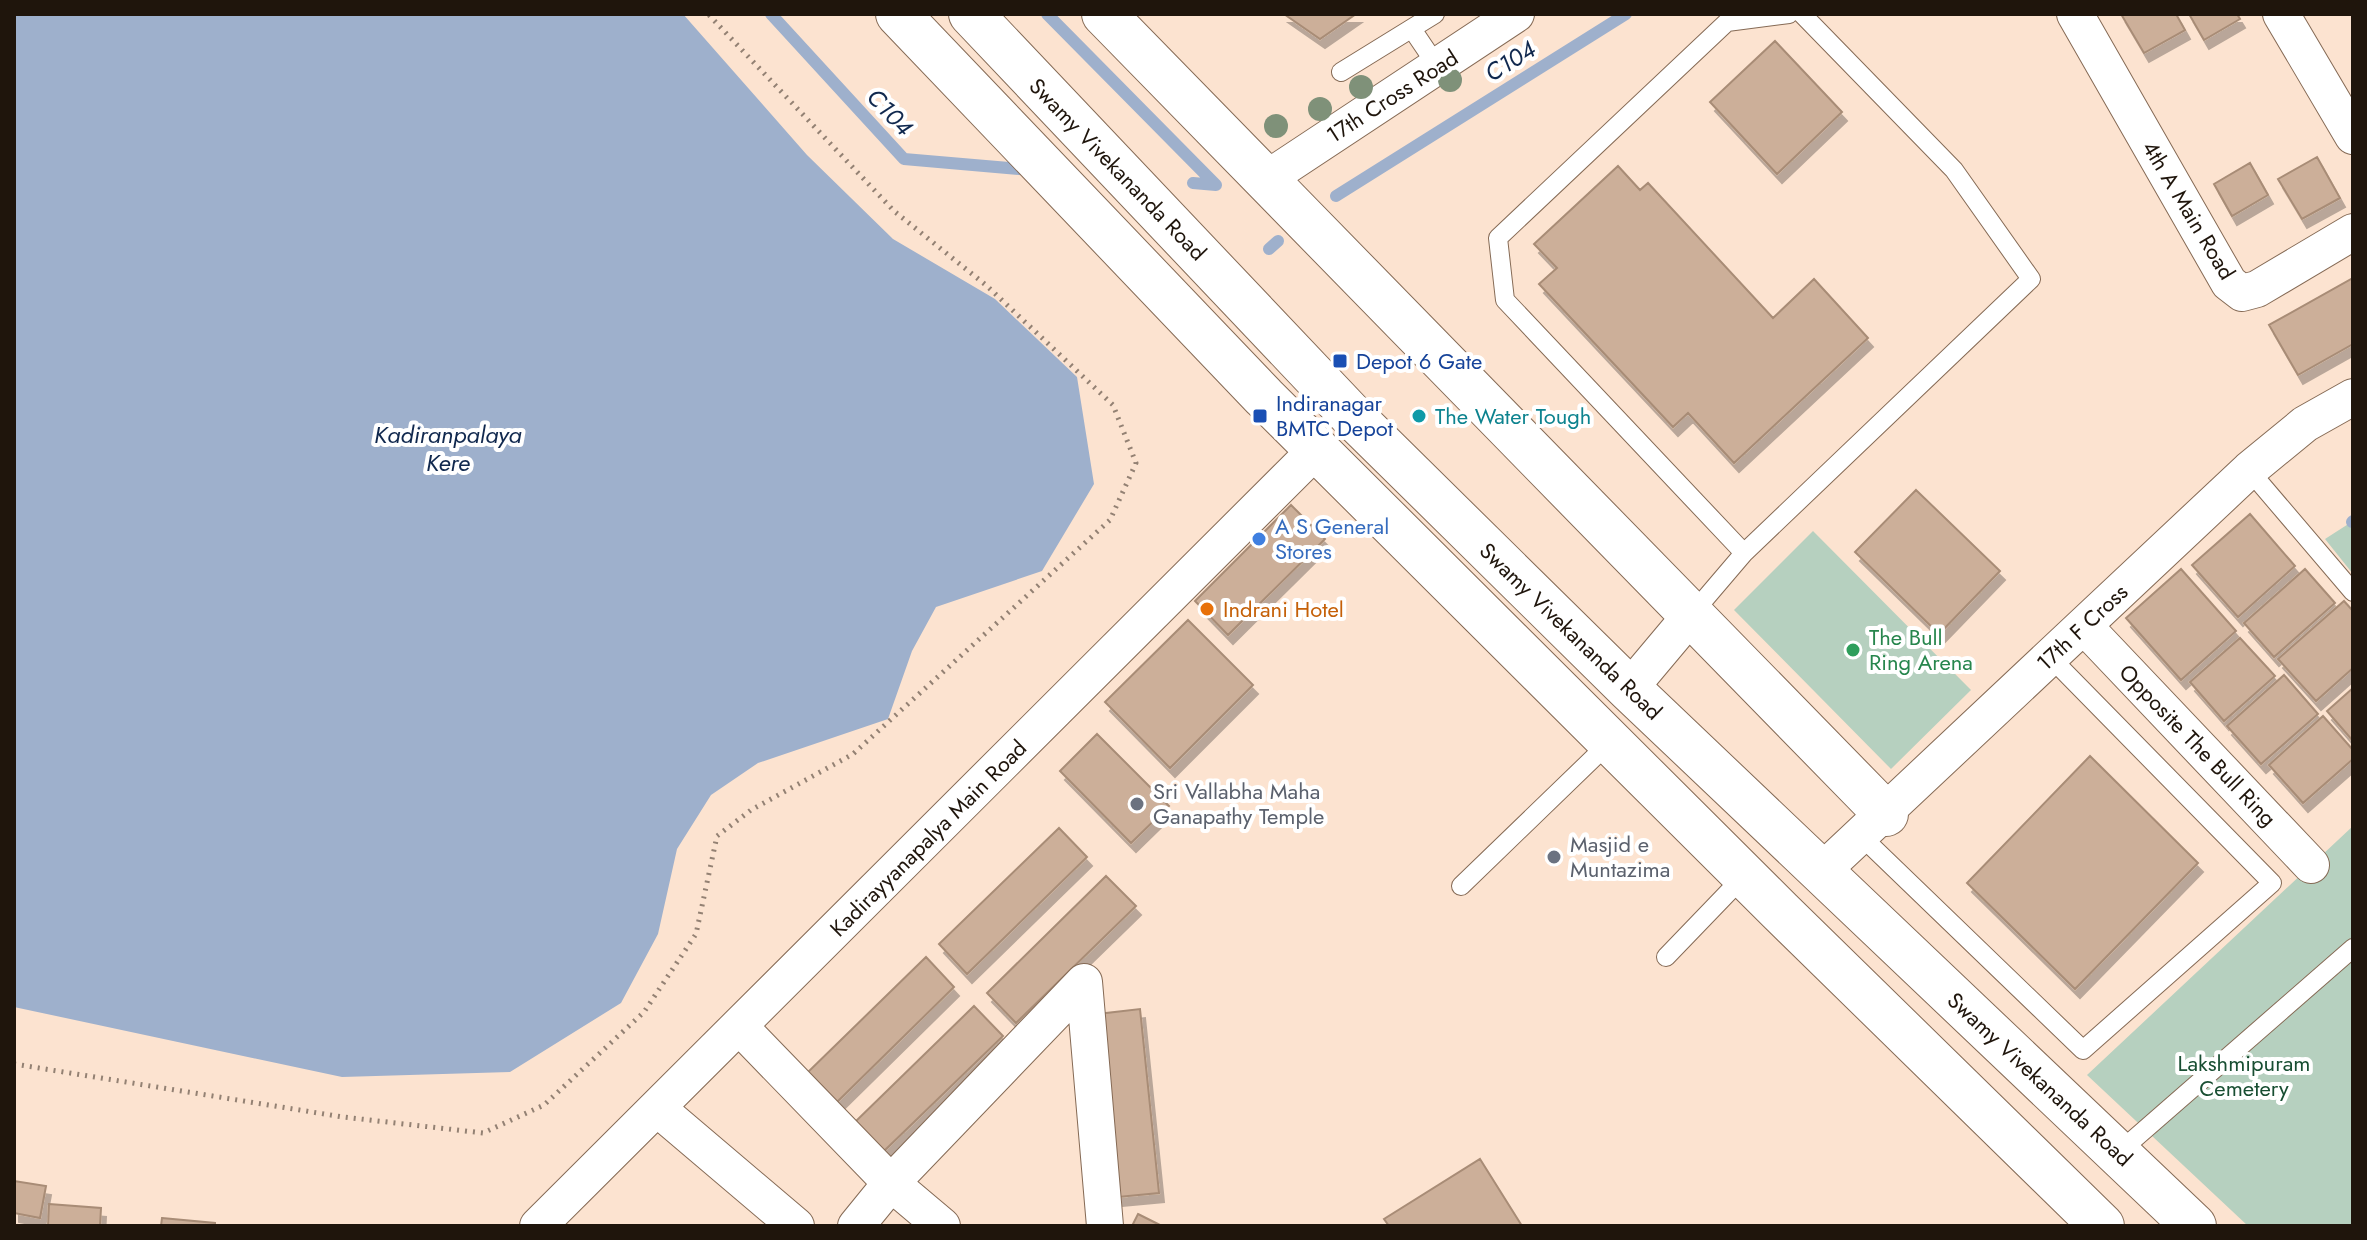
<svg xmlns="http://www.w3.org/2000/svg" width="2367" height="1240" font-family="Jost,sans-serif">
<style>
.green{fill:#b6d0bf}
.water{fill:#9eb0cc}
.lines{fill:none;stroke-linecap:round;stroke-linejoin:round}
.stream{stroke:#9eb0cc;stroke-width:12}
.building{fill:#ccaf99;stroke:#a88c76;stroke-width:2;filter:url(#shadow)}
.lane-casing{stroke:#856a55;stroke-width:20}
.street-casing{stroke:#856a55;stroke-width:38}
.secondary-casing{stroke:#856a55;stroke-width:46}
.primary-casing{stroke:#856a55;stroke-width:46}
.path{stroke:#938173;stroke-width:5;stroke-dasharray:2 6;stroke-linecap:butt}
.lane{stroke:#fff;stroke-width:18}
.street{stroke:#fff;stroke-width:36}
.secondary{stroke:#fff;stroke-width:44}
.primary{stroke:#fff;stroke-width:44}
.tree{fill:#7f9179}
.transit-dot{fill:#1a4fb4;stroke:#fff;stroke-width:3}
.culture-dot{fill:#0f9aa8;stroke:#fff;stroke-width:3}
.shop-dot{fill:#3f7fe0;stroke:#fff;stroke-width:3}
.food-dot{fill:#e8710a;stroke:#fff;stroke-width:3}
.leisure-dot{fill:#2e9e5b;stroke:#fff;stroke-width:3}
.worship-dot{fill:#6b7280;stroke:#fff;stroke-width:3}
.labels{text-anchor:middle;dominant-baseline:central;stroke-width:8;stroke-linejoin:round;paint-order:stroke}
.street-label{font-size:22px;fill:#1f150c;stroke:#fff}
.transit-label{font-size:22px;fill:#164399;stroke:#fff;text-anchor:start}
.culture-label{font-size:22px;fill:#0d838f;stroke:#fff;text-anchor:start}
.shop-label{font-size:22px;fill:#366cbe;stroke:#fff;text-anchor:start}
.food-label{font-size:22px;fill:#c56008;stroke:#fff;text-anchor:start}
.leisure-label{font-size:22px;fill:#27864d;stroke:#fff;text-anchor:start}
.worship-label{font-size:22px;fill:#5b616d;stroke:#fff;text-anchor:start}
.park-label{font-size:22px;fill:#184e32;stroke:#fff}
.water-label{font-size:24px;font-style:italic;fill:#10284e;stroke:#fff}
</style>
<defs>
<filter id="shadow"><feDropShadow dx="5" dy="9" stdDeviation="0" flood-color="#0004"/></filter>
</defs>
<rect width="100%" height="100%" fill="#fce3d0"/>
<path class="green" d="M2353 521V574L2325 539Z
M1813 531 1971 690 1891 769 1734 610Z
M2353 826V1226H2248L2087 1075Z"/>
<path class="water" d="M14 14H683L807 155 893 239 995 299 1077 377 1094 484 1042 571 936 607 912 651 888 719 758 763 711 795 677 849 658 934 621 1003 510 1072 342 1077 14 1007Z"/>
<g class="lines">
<path class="stream" d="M771 14 904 159 1031 170
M1047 14 1216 185
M1193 183 1216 185
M1336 196 1626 14
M1269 249 1278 241
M2352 522 2353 521"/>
</g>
<path class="building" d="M1284 14H1356L1320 39Z
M2121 14H2176L2185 30 2144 53Z
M2189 14H2237L2240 19 2204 40Z
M1775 41 1842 112 1777 174 1710 102Z
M2317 157 2340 198 2302 219 2278 179Z
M2250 163 2268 195 2232 216 2214 184Z
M1618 166 1640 190 1648 183 1773 318 1814 279 1868 338 1734 463 1688 413 1673 427 1539 284 1557 268 1534 244Z
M2353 278V344L2298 375 2269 325Z
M1916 490 2000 571 1939 634 1855 552Z
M1291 505 1325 539 1228 635 1195 601Z
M2250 514 2295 566 2238 617 2192 565Z
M2181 569 2236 631 2181 680 2126 618Z
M2305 569 2335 603 2274 657 2244 623Z
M2344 601 2353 611V668L2316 701 2278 659Z
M1188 620 1253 685 1170 768 1105 702Z
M2240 638 2275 676 2224 721 2190 682Z
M2284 675 2318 714 2261 764 2227 726Z
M2353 688V741L2327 711Z
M2323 716 2353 750V759L2303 803 2269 765Z
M1097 734 1169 806 1131 843 1060 771Z
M2090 756 2198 863 2075 989 1967 883Z
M1059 828 1087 857 967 974 939 944Z
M1106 876 1136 906 1016 1023 987 993Z
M926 957 954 987 835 1104 806 1074Z
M974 1006 1003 1036 883 1152 854 1123Z
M1140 1009 1159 1193 1118 1197 1098 1014Z
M1480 1159 1522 1226H1389L1384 1219Z
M14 1181 46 1186 40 1218 14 1213Z
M49 1204 101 1208 100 1226H48Z
M1138 1214 1162 1226H1132Z
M162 1218 215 1223V1226H161Z"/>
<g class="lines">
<g class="lane-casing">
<path id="lane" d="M1412 29 1437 66
M1341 72 1435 14
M2249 470 2353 592
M1744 553 1505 300 1498 238 1727 22 1789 14
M1692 614 1744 553 2031 279 1954 170 1802 14
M1862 837 2083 1050 2272 883 2050 657
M1461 886 1610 742
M1666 957 1744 876
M2118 1153 2353 948"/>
</g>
<g class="street-casing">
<path id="street" d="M2075 14 2229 283 2242 293 2257 289 2353 232
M2281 14 2353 136
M1268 178 1516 14
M2084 626 2311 865
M1629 689 1692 614
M1821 872 2249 470 2305 424 2353 397
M739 1026 891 1183 942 1226
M657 1108 796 1226
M538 1226 1317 449
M856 1226 891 1183 1084 982 1105 1226"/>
</g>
<g class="secondary-casing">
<path id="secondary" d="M1104 14 1886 814"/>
</g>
<g class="primary-casing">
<path id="primary" d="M898 14 1264 397 1780 911 2102 1226
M971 14 1353 417 1629 689 2194 1226"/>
</g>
<path class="path" d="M14 1064 343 1117 483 1133 544 1105 644 1012 696 934 717 836 751 810 853 754 1110 520 1136 463 1113 405 987 286 894 211 708 14"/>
<use href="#lane" class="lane"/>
<use href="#street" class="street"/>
<use href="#secondary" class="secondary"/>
<use href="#primary" class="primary"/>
</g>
<g class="tree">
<circle cx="1450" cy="80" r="12"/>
<circle cx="1361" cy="87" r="12"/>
<circle cx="1320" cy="109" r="12"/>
<circle cx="1276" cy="126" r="12"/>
</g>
<g class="transit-dot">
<rect x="1332" y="353" width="16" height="16" rx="4"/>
<rect x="1252" y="408" width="16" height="16" rx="4"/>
</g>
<circle class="culture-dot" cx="1419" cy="416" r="8"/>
<circle class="shop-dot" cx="1259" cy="539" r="8"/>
<circle class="food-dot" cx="1207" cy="609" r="8"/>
<circle class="leisure-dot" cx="1853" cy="650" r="8"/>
<g class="worship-dot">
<circle cx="1137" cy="804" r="8"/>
<circle cx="1554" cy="857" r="8"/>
</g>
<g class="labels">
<g class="street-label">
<text transform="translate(1392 96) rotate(-33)">17th Cross Road</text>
<text transform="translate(1118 169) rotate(46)">Swamy Vivekananda Road</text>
<text transform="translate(2189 210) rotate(59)">4th A Main Road</text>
<text transform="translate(2082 627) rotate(-43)">17th F Cross</text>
<text transform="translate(1571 631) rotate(44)">Swamy Vivekananda Road</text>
<text transform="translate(2198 745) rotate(46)">Opposite The Bull Ring</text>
<text transform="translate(928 838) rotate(-45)">Kadirayyanapalya Main Road</text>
<text transform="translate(2040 1079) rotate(43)">Swamy Vivekananda Road</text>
</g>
<g class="transit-label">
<text x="1356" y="361">Depot 6 Gate</text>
<text x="1276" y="403">Indiranagar<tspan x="1276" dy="25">BMTC Depot</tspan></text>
</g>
<g class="culture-label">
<text x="1435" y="416">The Water Tough</text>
</g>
<g class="shop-label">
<text x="1275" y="526">A S General<tspan x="1275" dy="25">Stores</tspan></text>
</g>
<g class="food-label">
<text x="1223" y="609">Indrani Hotel</text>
</g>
<g class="leisure-label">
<text x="1869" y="637">The Bull<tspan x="1869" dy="25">Ring Arena</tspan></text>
</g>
<g class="worship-label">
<text x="1153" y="791">Sri Vallabha Maha<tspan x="1153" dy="25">Ganapathy Temple</tspan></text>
<text x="1570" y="844">Masjid e<tspan x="1570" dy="25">Muntazima</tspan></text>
</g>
<g class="park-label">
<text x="2244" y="1063">Lakshmipuram<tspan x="2244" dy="25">Cemetery</tspan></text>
</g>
<g class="water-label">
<text transform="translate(1510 61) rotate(-32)">C104</text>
<text transform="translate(890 112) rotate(47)">C104</text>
<text x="448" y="434">Kadiranpalaya<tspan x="448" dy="28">Kere</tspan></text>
</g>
</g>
<rect width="2367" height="1240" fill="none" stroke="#1f150c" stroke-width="32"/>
</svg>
